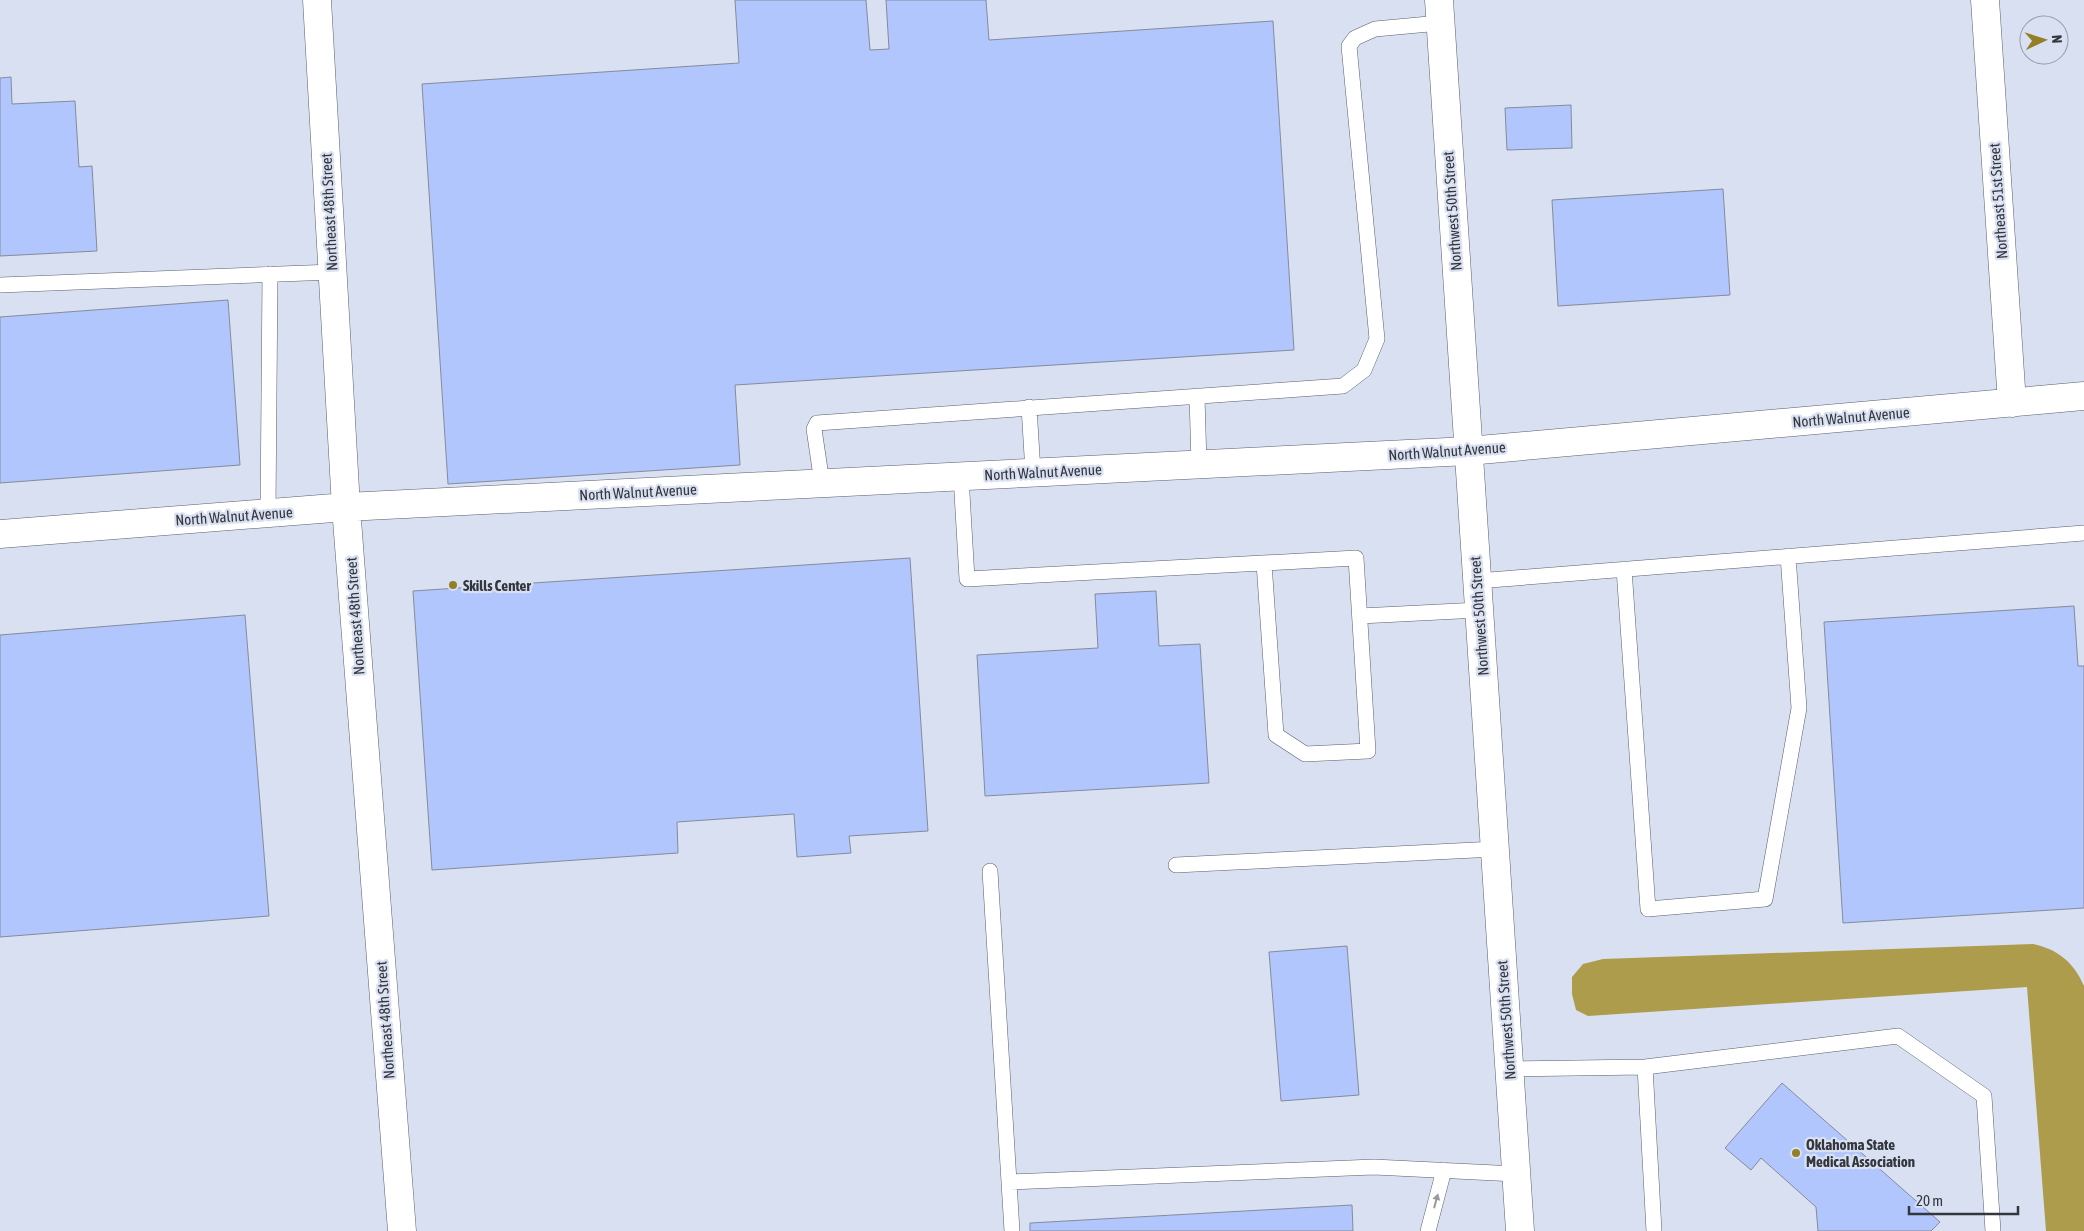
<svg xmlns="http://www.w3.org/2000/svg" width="2084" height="1231" font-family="'Asap Condensed',sans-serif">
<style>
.forest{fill:#ad9c4c}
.building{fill:#b0c6fd;stroke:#858b9b}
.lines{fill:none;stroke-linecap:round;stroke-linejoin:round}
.service-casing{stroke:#585e6d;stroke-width:16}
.minor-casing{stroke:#585e6d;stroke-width:29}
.secondary-casing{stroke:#585e6d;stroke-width:29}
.service{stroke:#fff;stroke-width:15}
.minor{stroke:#fff;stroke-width:28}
.secondary{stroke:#fff;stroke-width:28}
.oneway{fill:#999a9e}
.poi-dot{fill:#927f26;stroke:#d9e0f1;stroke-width:2}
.labels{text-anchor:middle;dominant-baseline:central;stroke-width:4.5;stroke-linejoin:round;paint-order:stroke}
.street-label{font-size:15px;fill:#33363c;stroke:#d9e0f1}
.poi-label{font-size:15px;font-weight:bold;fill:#33363c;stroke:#d9e0f1;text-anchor:start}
</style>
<rect width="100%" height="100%" fill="#d9e0f1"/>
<path class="forest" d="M2033 944C2057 949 2074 962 2084 986V1231H2046L2027 987 1588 1016 1576 1010 1572 994V977L1583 964 1603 959Z"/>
<path class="building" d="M735 0H866L870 50 889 49 886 0H986L989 40 1273 21 1294 350 735 385 740 465 448 484 422 84 739 63Z
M11 77 12 104 75 101 79 167 92 166 97 251 0 256V78Z
M1571 105 1572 148 1507 150 1505 108Z
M1723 189 1730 295 1558 306 1552 200Z
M228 300 240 465 0 483V317Z
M910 558 928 831 849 836 851 853 797 857 794 814 677 822 678 853 432 870 413 591Z
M1156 591 1159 646 1200 644 1209 783 985 796 977 655 1098 648 1095 594Z
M2074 606 2078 666H2084V908L1843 923 1824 622Z
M245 615 269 916 0 937V635Z
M1347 946 1359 1095 1281 1101 1269 952Z
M1782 1083 1940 1222 1931 1231H1818L1816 1207 1761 1158 1751 1170 1725 1148Z
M1352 1205 1353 1231H1030V1223Z"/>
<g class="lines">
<g class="service-casing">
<path id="service" d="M0 285 333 272
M1197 396 1199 464
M1029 407 1033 472
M961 476 967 579 1356 558 1368 751 1305 754 1276 735 1264 563
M822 483 814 429 817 423 1343 386 1364 370 1377 339 1349 46 1355 38 1375 29 1440 23
M268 513 270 274
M1624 569 1648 909 1765 899 1799 708 1788 556
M1477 581 2084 533
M1360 616 1479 610
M1176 865 1495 849
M990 871 1009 1182
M1645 1067 1654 1231
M1510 1069 1645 1067 1898 1036 1984 1096 1993 1231
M1012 1231 1009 1182 1374 1167 1516 1174
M1428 1231 1444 1170"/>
</g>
<g class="minor-casing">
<path id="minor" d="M317 0 346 507 402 1231
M1985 0 2012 403
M0 534 346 507 1468 451 2084 396"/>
</g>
<g class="secondary-casing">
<path id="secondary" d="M1439 0 1520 1231"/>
</g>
<use href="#service" class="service"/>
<use href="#minor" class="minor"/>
<use href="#secondary" class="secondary"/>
</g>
<defs><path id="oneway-solid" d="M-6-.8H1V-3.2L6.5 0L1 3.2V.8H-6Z" transform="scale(1.25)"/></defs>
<use class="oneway" href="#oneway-solid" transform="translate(1436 1201) rotate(-75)"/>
<g class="poi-dot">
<circle cx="453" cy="585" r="5"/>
<circle cx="1796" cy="1153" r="5"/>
</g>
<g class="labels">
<g class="street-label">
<text transform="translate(1998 201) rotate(-94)">Northeast 51st Street</text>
<text transform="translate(1452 211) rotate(-94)">Northwest 50th Street</text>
<text transform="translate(329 212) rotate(-93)">Northeast 48th Street</text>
<text transform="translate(1851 417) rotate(-5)">North Walnut Avenue</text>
<text transform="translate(1447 451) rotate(-4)">North Walnut Avenue</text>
<text transform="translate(1043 472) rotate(-3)">North Walnut Avenue</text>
<text transform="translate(638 492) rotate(-3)">North Walnut Avenue</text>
<text transform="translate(234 516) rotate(-4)">North Walnut Avenue</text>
<text transform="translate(355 616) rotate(-94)">Northeast 48th Street</text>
<text transform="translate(1479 616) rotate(-94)">Northwest 50th Street</text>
<text transform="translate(385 1020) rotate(-94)">Northeast 48th Street</text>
<text transform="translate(1506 1020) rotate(-94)">Northwest 50th Street</text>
</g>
<g class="poi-label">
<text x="463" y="585">Skills Center</text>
<text x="1806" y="1144">Oklahoma State<tspan x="1806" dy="17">Medical Association</tspan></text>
</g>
</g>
<g transform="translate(2044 40) rotate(86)"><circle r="24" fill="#d9e0f1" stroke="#979ca9"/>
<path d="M0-4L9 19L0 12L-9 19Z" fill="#927f26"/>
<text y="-8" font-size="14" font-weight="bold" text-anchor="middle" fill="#33363c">N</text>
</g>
<path d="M1909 1206v8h109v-8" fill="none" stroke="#33363c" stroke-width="2.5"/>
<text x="1916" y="1206" font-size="15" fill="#33363c" stroke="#d9e0f1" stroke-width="4" paint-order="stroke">20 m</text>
</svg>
